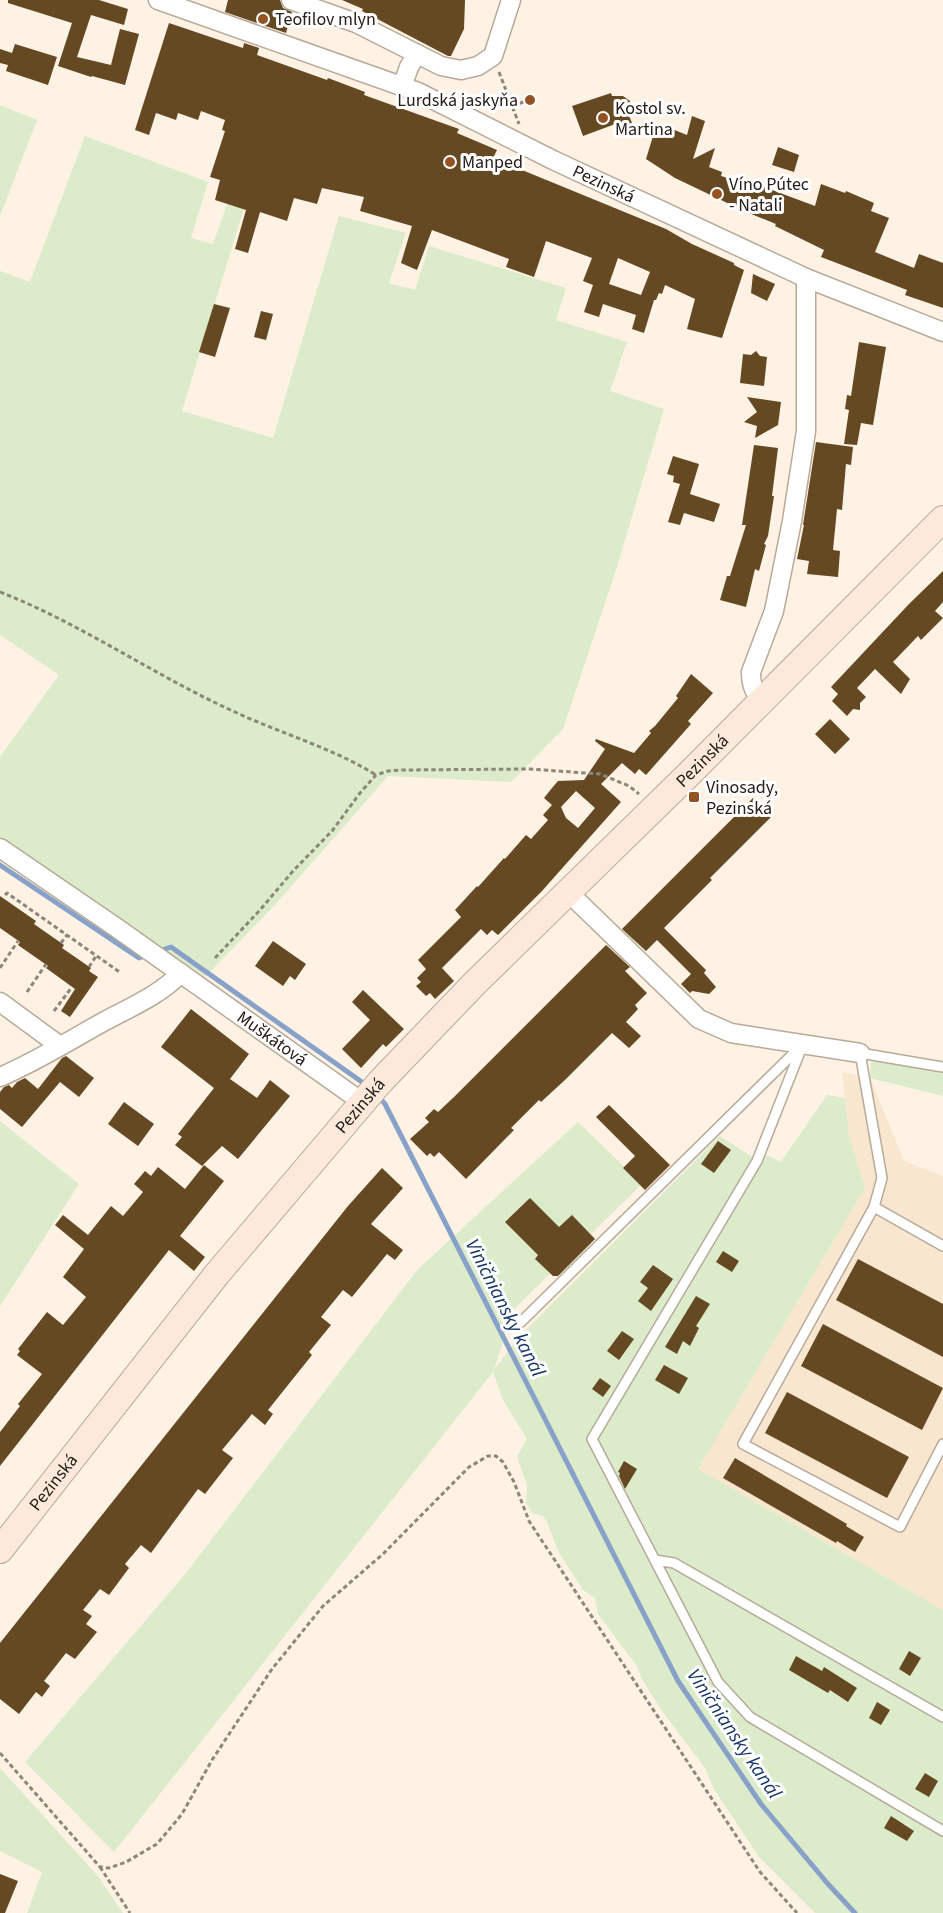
<svg xmlns="http://www.w3.org/2000/svg" width="943" height="1913" font-family="'Source Sans 3',sans-serif">
<style>
.built{fill:#f9e6ce}
.green{fill:#dcebca}
.lines{fill:none;stroke-linecap:round;stroke-linejoin:round}
.stream{stroke:#88a1c9;stroke-width:5}
.building{fill:#644923;fill-rule:evenodd}
.lane-casing{stroke:#b7aa99;stroke-width:12}
.street-casing{stroke:#b7aa99;stroke-width:21}
.secondary-casing{stroke:#b7aa99;stroke-width:28}
.path{stroke:#8e867b;stroke-width:3;stroke-dasharray:4.5 3;stroke-linecap:butt}
.lane{stroke:#fff;stroke-width:9}
.street{stroke:#fff;stroke-width:18}
.secondary{stroke:#fce9dc;stroke-width:26}
.poi-dot{fill:#955222;stroke:#fff;stroke-width:2}
.labels{text-anchor:middle;dominant-baseline:central;stroke-width:6;stroke-linejoin:round;paint-order:stroke}
.poi-label{font-size:18px;fill:#252019;stroke:#fff;text-anchor:start}
.street-label{font-size:18px;fill:#252019;stroke:#fff}
.water-label{font-size:20px;font-style:italic;fill:#183668;stroke:#fff}
</style>
<rect width="100%" height="100%" fill="#fdf2e3"/>
<path class="built" d="M842 1072 870 1078 904 1161 943 1176V1610L698 1469 865 1188 849 1135Z"/>
<path class="green" d="M0 105 37 120 0 216Z
M85 136 208 182 191 238 213 244 227 204 244 208 182 411 273 438 339 216 406 233 389 283 415 290 429 246 566 288 556 320 627 342 610 391 664 409 616 570 563 729 511 782 388 776 274 906 205 977 0 837V757L59 675 0 635V271L30 282Z
M882 1060 943 1071V1096L870 1078 871 1063Z
M827 1095 845 1098 849 1135 865 1188 698 1469 943 1610V1913H815L759 1857 714 1789 705 1768 662 1711 641 1678 638 1668 598 1614 595 1598 583 1590 558 1551 547 1522 543 1516 532 1513 526 1503 527 1485 517 1457 527 1439 503 1400 493 1372 114 1852 25 1762 186 1573 418 1269 578 1122 642 1184 513 1310 494 1370 517 1339 720 1136 762 1163 767 1155 781 1162Z
M0 1121 79 1184 0 1306Z
M0 1768 97 1875 123 1913H27L42 1872 0 1851Z"/>
<g class="lines">
<path class="stream" d="M0 865 139 958 147 955
M159 951 171 947 369 1087
M377 1095 385 1104 678 1681 761 1804 828 1884 855 1913"/>
</g>
<path class="building" d="M8 0H99L128 9 124 25 91 15 77 57 111 65 120 29 139 34 125 85 92 76 91 77 58 66 72 23 8 3Z
M228 0H280L283 8 292 12 286 33 225 12Z
M342 0H465L464 29 451 56H448L362 11 363 9Z
M169 23 243 48 244 43 259 48 257 55 327 80 328 78 365 92 364 95 459 129 457 133 497 150 493 158 666 229 692 244 734 263V265L744 270 722 338 687 329 695 299 665 285 662 294 659 293 656 300H654L644 333 632 329 636 315 603 304 599 317 584 312 593 285 583 281 592 258 546 241 534 277 506 267 509 259 432 230 417 270 401 263 412 226 360 211 364 197 322 188 317 204 294 198 287 221 260 212 248 253 235 249 246 210 215 200 220 180 210 177 225 131 222 130 225 120 201 111 198 120 178 113 176 120 156 113 149 135 135 130ZM618 258 650 272 641 295 609 284Z
M15 44 57 57 48 85 6 71 8 65 0 63V49L12 53Z
M611 93 612 96H623L630 101 631 105 628 113 632 123 619 128 618 123 583 136 572 106Z
M692 116 705 121 693 159 715 148 709 167 722 172 721 176 750 185 751 182 815 206 821 184 845 193 846 191 874 203 871 211 889 218 875 252 914 268 919 254 943 263V308L905 295 907 290 821 257 824 250 775 226 776 224 744 211 675 178 646 159 657 123 687 135Z
M778 147 799 155 794 172 772 165Z
M753 274 775 284 767 301 751 293Z
M214 304 230 308 215 357 199 352Z
M261 311 273 314 266 340 254 337Z
M859 342 886 347 873 425 861 423 857 445 844 444 849 410 845 409 847 395 851 396Z
M756 351 760 356 767 357 764 386 740 383 743 354 751 355Z
M747 397 781 402 778 425 755 438 757 426 744 422 757 412Z
M816 442 853 447 851 465 846 464 842 510 837 509 833 550 840 551 838 577 807 574 809 561 797 559 804 525H803Z
M754 445 778 448 772 496H774L768 536 764 544 766 545 759 571 755 569 746 607 720 600 727 576H730L746 525H742Z
M673 456 699 464 690 494 720 504 714 522 684 513 680 525 668 522 680 484 673 482 674 476 667 474Z
M943 571V602L935 611 943 618 921 640 918 636 893 662 910 679 901 694 875 669 857 688 866 697 860 703V710L853 709 847 716 832 701 838 694 831 687 909 604Z
M691 674 713 693 688 721 691 724 646 775 639 769 635 774 622 763 601 784 621 802 542 891 498 935 492 930 487 935 481 929 442 968 454 981 435 999 430 993 426 996 416 986 421 982 417 978 426 969 418 960 461 917 455 910 477 886 478 887 504 858 505 859 526 835 531 839 548 820 543 815 552 805 544 798 552 788 558 781 584 780 605 749 595 741 596 739 634 753 651 733 649 731 655 726 678 698 676 696ZM576 791 595 808 578 828 566 818 561 807Z
M830 719 850 739 835 754 815 734Z
M753 798 771 817 710 878 712 880 664 928 706 970 704 973 716 987 709 994 692 991 690 993 681 984 691 974 657 940 646 951 622 929Z
M0 896 36 921 34 924 64 945 62 948 91 968 89 971 98 977 70 1017 61 1011 75 989 46 968 48 966 18 945 20 942 0 928Z
M273 941 306 964 295 980 290 976 283 986 255 966Z
M606 945 630 967 625 971 647 993 635 1005 638 1009 626 1022 641 1036 629 1048 612 1033 566 1079 541 1102 539 1100 511 1128 514 1130 466 1179 439 1152 434 1157 430 1153 427 1156 410 1139 429 1122 425 1118 434 1109 438 1112 454 1097Z
M363 990 404 1029 386 1047 383 1044 361 1068 342 1049 370 1020 352 1002Z
M191 1009 249 1054 230 1079 257 1098 270 1080 290 1096 238 1159 222 1146 202 1166 175 1145 182 1137 178 1134 214 1088 161 1047Z
M66 1056 94 1078 79 1097 60 1082 22 1127 0 1109V1092L4 1087 9 1085 12 1088 17 1082 25 1078 38 1089 62 1058Z
M124 1102 154 1124 138 1146 108 1124Z
M609 1105 670 1165 645 1190 623 1168 635 1156 596 1117Z
M718 1141 731 1150 714 1173 701 1164Z
M204 1165 224 1181 180 1236 205 1257 194 1271 169 1250 0 1466V1432L20 1406 18 1404 42 1374 17 1355 20 1351 18 1349 47 1312 63 1325 86 1297 63 1277 84 1249 55 1225 63 1215 88 1235 111 1206 123 1216 143 1192 134 1184 145 1171 151 1176 158 1167 185 1189Z
M382 1168 403 1188 371 1224 403 1250 395 1260 387 1254 352 1297 343 1290 321 1317 331 1325 309 1352 312 1355 268 1410 273 1414 265 1425 252 1414 222 1450 233 1458 205 1494 198 1489 151 1553 141 1545 125 1564 129 1568 109 1595 100 1589 83 1610 92 1616 86 1624 97 1632 75 1659 66 1653 44 1681 50 1686 42 1697 36 1692 19 1714 0 1699V1643L348 1206Z
M530 1198 559 1227 572 1215 595 1239 558 1276H553L535 1259 538 1255 505 1222Z
M723 1251 739 1261 732 1272 716 1262Z
M858 1259 943 1304V1357L836 1300Z
M653 1265 673 1279 651 1311 638 1301 648 1288 640 1282Z
M696 1296 710 1304 696 1326 699 1328 690 1346 683 1341 677 1354 665 1347Z
M823 1324 943 1388 922 1430 801 1366Z
M622 1331 634 1339 619 1360 607 1351Z
M664 1365 688 1378 679 1394 655 1380Z
M600 1378 611 1386 603 1397 592 1389Z
M787 1392 909 1457 887 1498 765 1433Z
M735 1458 847 1524 846 1526 864 1537 855 1552 837 1541 836 1543 723 1478Z
M624 1461 637 1469 625 1489 619 1476 620 1473 618 1472Z
M909 1651 921 1658 910 1676 899 1669Z
M796 1656 822 1671 824 1667 857 1688 848 1702 830 1690 828 1693 789 1670Z
M877 1702 890 1710 881 1725 869 1718Z
M925 1773 938 1781 929 1797 915 1789Z
M891 1816 914 1831 907 1841 884 1828Z
M0 1874 18 1881 5 1913H0Z"/>
<g class="lines">
<g class="lane-casing">
<path id="lane" d="M803 1044 757 1161 592 1439 718 1682 750 1717 943 1831
M943 1067 860 1053 882 1178 874 1207 743 1444 900 1527 943 1444
M874 1207 943 1246
M521 1322 799 1048
M655 1560 674 1563 943 1717"/>
</g>
<g class="street-casing">
<g id="street">
<path id="s1" d="M158 0 418 92 553 160 806 278 943 332"/>
<path d="M291 0 356 23 441 66 461 70 478 66 493 56 511 0"/>
<path d="M402 87 409 67 417 54"/>
<path d="M761 700C754 691 751 685 751 672L774 611 792 521 806 431V278"/>
<path id="s2" d="M0 848 117 928 362 1102"/>
<path d="M568 892 699 1019 731 1033 860 1053"/>
<path d="M0 1002 60 1046"/>
<path d="M0 1077C35 1062 69 1041 103 1022 129 1008 160 995 181 973"/>
</g>
</g>
<g class="secondary-casing">
<g id="secondary">
<path id="s3" d="M0 1550 217 1274 380 1082 475 983 688 775 943 519"/>
</g>
</g>
<path class="path" d="M499 72 519 124
M512 106 529 100
M0 592C82 624 155 676 235 712 282 734 333 748 376 775
M5 895 7 893 121 973
M61 943 67 935
M215 958 260 910 293 871 332 831 360 793 376 775 388 771 402 770 529 769 600 774 629 786 639 794
M89 967 96 956
M0 968 18 941
M27 992 46 964
M54 1011 72 987
M0 1753 100 1867 109 1868 126 1862 157 1844 182 1814 212 1760 272 1669 323 1606 383 1554 469 1467 488 1456H496L503 1462 514 1482 529 1521 760 1872 797 1913
M100 1867 130 1913"/>
<use href="#lane" class="lane"/>
<use href="#street" class="street"/>
<use href="#secondary" class="secondary"/>
</g>
<g class="poi-dot">
<circle cx="263" cy="19" r="6"/>
<circle cx="530" cy="100" r="6"/>
<circle cx="603" cy="118" r="6"/>
<circle cx="450" cy="162" r="6"/>
<circle cx="717" cy="194" r="6"/>
<rect x="688" y="791" width="12" height="12" rx="3"/>
</g>
<g class="labels">
<g class="poi-label">
<text x="275" y="19">Teofilov mlyn</text>
<text x="518" y="100" text-anchor="end">Lurdská jaskyňa</text>
<text x="615" y="108">Kostol sv.<tspan x="615" dy="21">Martina</tspan></text>
<text x="462" y="162">Manped</text>
<text x="729" y="184">Víno Pútec<tspan x="729" dy="21">- Natali</tspan></text>
<text x="706" y="787">Vinosady,<tspan x="706" dy="21">Pezinská</tspan></text>
</g>
<g class="street-label">
<text stroke="none"><textPath href="#s1" startOffset="483">Pezinská</textPath></text>
<text stroke="none"><textPath href="#s3" startOffset="1058">Pezinská</textPath></text>
<text stroke="none"><textPath href="#s2" startOffset="332">Muškátová</textPath></text>
<text stroke="none"><textPath href="#s3" startOffset="572">Pezinská</textPath></text>
<text stroke="none"><textPath href="#s3" startOffset="86">Pezinská</textPath></text>
</g>
<g class="water-label">
<text transform="translate(505 1308) rotate(63)">Viničniansky kanál</text>
<text transform="translate(734 1734) rotate(56)">Viničniansky kanál</text>
</g>
</g>
</svg>
